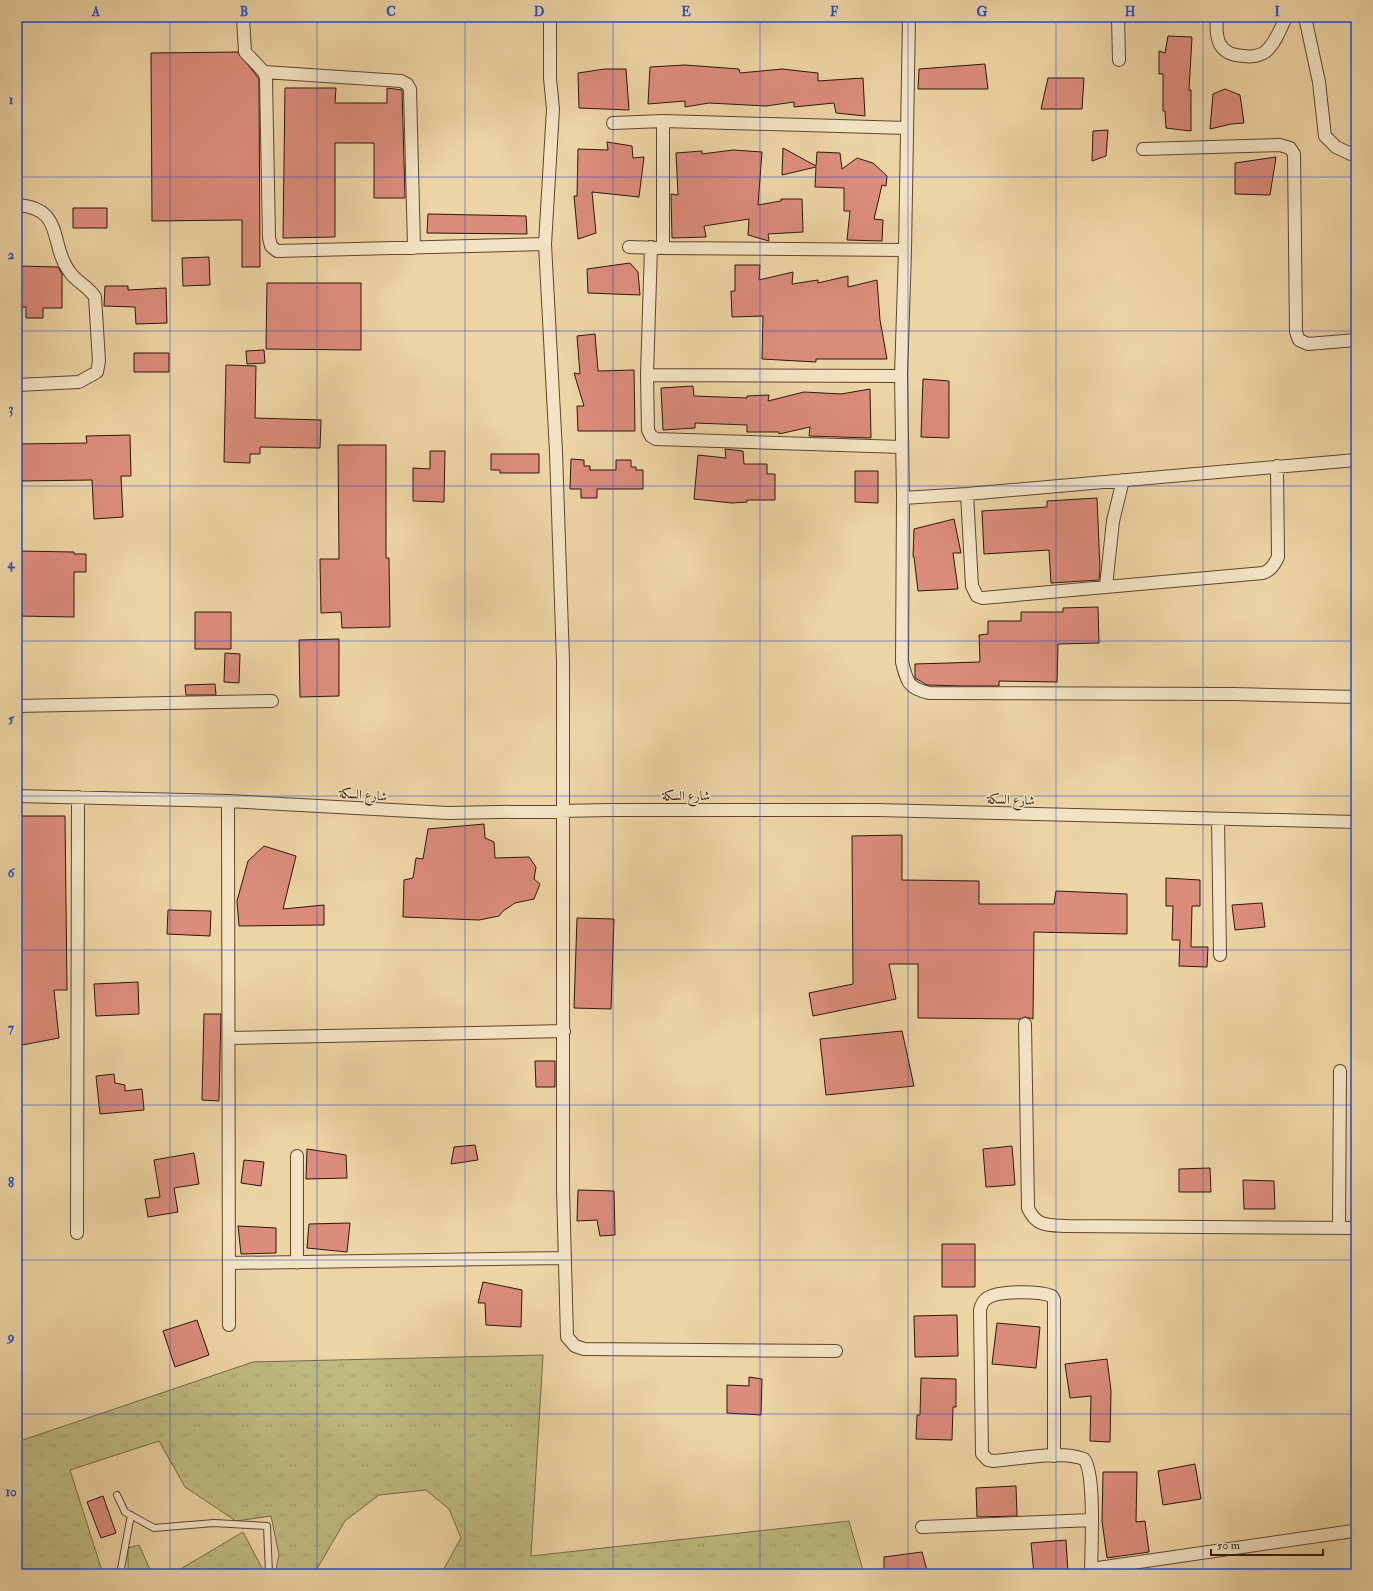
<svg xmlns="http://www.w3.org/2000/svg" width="1373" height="1591" font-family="'IM FELL Double Pica',Amiri,serif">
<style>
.grass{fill:url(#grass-tufts);stroke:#756946}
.building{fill:#dc8c7b;stroke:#2b170a}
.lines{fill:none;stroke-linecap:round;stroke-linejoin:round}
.service-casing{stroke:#5c4630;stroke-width:8}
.minor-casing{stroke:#5c4630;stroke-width:14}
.service{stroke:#f3e3c4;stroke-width:6}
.minor{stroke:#f3e3c4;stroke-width:12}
.grid{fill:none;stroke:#1d4ed8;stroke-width:1;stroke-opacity:0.55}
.labels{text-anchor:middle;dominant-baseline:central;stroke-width:3;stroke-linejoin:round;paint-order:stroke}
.street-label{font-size:13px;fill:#2b170a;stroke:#f3e3c4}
.neatline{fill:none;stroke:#1d4ed8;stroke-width:1.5}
.grid-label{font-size:13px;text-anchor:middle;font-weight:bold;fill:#1d4ed8}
</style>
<defs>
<pattern id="grass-tufts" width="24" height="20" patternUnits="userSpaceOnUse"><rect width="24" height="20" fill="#bfbb81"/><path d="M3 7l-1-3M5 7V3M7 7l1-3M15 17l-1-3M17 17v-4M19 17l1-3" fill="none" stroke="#a4a06e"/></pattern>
</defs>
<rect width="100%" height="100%" fill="#edd4a4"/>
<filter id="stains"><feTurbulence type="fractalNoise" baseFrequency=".005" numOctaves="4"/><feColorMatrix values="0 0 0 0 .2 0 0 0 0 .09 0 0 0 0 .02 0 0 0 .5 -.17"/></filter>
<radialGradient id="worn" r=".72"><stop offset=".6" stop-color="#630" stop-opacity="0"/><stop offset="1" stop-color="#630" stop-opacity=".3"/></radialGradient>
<path class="grass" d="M543 1355 531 1556 849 1521 864 1574H441L461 1538 449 1509 426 1490 379 1495 345 1521 314 1574H275L279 1555 271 1516 236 1521 185 1487 159 1441 70 1470 103 1574H17V1442L253 1362Z
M243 1532 263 1570 262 1574H172Z
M139 1545 152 1574H128V1548Z"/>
<path class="building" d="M1168 36 1192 37 1189 90H1191V131L1166 128 1165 111H1163V74H1159V51L1165 53Z
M238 52 259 79 260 267H242V220L152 221 151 53Z
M985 64 988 89H918L919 69Z
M685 65 739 69 740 73 782 69 818 73V81L863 78 865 116 836 113 834 103 794 107V102L766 106 709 103 685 107V101L648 104 650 67Z
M605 69H626L629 110 579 108 578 73Z
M1048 78H1084L1082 109H1041Z
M285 88H336L335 103H387V88L402 90 405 198H374V143H335V237L283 238Z
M1225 89 1240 95 1244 123 1231 124 1210 129 1213 94Z
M1108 130 1106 156 1092 161 1093 131Z
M607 142 632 146 633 158 644 157 639 197 592 192 596 233 578 239 574 196H577L578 149 608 150Z
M783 148 816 166 817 152 840 153 842 169 857 158 873 163 887 176 886 186 882 185 874 219 883 220 882 241 847 240 850 211H844V188L815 187 816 167 782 175Z
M733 150 762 152 758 205 781 201V199H802L803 232 768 234 769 241 748 235 749 219 704 226 706 237 672 238 671 194 678 195 676 153 702 151V154Z
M1276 157 1270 195 1235 194V163Z
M73 208H107V228H73Z
M428 214 526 216 527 234 427 233Z
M209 257 210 285 183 286 182 258Z
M630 263 638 272 640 295 588 293 587 269Z
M735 265H760L759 280 793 272 792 284 818 280V283L848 276V287L877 280 880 320 887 359H816V362L762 359 763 316 732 317 731 291H735Z
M17 266 58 267 62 274V308H43V318H26V307H17Z
M267 283H361V350L266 349Z
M105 286H128V290L166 288 167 323 136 324 135 307 104 306Z
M595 334 598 371 634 370 635 431H578L577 406H584L574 373 580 374 577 336Z
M264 350 265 363 247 364 246 351Z
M134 353H169V372H134Z
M226 365 256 366 255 418 321 420 320 448 260 447V454H250V463L224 462Z
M923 379 949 381V438L921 437Z
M693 386 694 396 747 398V396L769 395 768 401 804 392 841 394 870 389 871 438 809 436 810 427 779 434V432H747V425L695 423V428L663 430 661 388Z
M130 435 131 476H121L123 517 94 519 92 480 20 481 19 444 87 443 86 436Z
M338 445H386V558H389L390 627 342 628 341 612 321 613 320 559H339Z
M725 449 743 451 744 464H767V474H775V500H747V502L732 503 694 499 698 455 726 458Z
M430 451H445L444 502 413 501V468L430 469Z
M491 454H539V473H500V470H491Z
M571 459 584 460V466H590V470H616V460H631V467H636V470H643V489H597V498H581V489H570Z
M855 471H878V503L855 502Z
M1097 498 1100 568 1099 580 1051 583 1049 550 984 554 982 511 1047 507V501Z
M954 519 961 553H953L958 589 918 591 914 557H913L914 529Z
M17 551 74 552V554H86V572H74V617L17 616Z
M1098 607 1099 643 1058 644 1057 682 999 681V686H962L927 685 915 678V664L980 662 979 635 988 634V621H1021V612H1063V608Z
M195 612H231V649H195Z
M339 639V696L300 697 299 640Z
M225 653 240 654 239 683 224 682Z
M215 684 216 695H186L185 685Z
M17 816H65L67 990H54L59 1038 17 1046Z
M484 824 485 838 494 842 495 858 529 857 536 867 534 879 540 884 534 899 515 903 503 911 499 916 479 920 403 917 404 880 413 878 416 858 423 859 428 829Z
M902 835V880L979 881V904H1054L1056 891 1127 894V934L1034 932 1033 1019 1025 1017 1020 1019 918 1018V964H889L896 999 813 1016 809 993 853 984 852 836Z
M264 846 296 856 283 909 324 905V925L239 926 237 901 248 861Z
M1166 878 1200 880V906H1192L1191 947H1208L1207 967 1179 966 1180 940H1172L1173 906H1166Z
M1262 903 1265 927 1235 930 1232 905Z
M168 910 211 911 210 936 167 934Z
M577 918 614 919 611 1009 574 1008Z
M138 982 139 1014 96 1016 94 984Z
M204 1014H221L219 1101 202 1100Z
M902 1031 914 1086 826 1095 820 1039Z
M535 1061H555V1087H536Z
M114 1074 115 1083 125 1085V1091L142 1089 144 1110 100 1114 96 1076Z
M475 1145 478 1160 451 1164 454 1147Z
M1012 1146 1015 1185 986 1187 983 1149Z
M307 1149 346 1155 347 1178 306 1179Z
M194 1153 199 1184 174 1188 178 1212 148 1217 145 1199 160 1197 154 1160Z
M244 1160 264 1162 261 1186 241 1183Z
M1210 1168 1211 1192H1179V1169Z
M1243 1180 1274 1181 1275 1209H1244Z
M578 1190 614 1191 615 1235 600 1236 597 1220 577 1221Z
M350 1223 347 1252 307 1248 309 1224Z
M238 1226 276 1228V1253L241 1254Z
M942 1244H975V1287H942Z
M483 1282 522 1290 521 1327 486 1325 485 1303H478Z
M957 1315 958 1356 915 1357 914 1316Z
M197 1320 209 1355 175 1367 163 1331Z
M997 1323 1040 1327 1036 1368 992 1364Z
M1107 1359 1111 1391 1110 1442 1090 1441 1091 1396 1070 1398 1065 1364Z
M749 1377 762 1379 761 1415 727 1413V1385L749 1386Z
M921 1378 956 1379V1407H953L952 1440 916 1439 917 1415H920Z
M1195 1464 1201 1499 1163 1505 1158 1471Z
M1103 1472H1137L1136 1522 1145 1521 1149 1552 1107 1558 1102 1521Z
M1016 1486 1017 1516 977 1517 976 1488Z
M103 1496 116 1533 101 1538 87 1502Z
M1066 1540 1068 1574H1034L1031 1543Z
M922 1552 928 1574H884V1557Z"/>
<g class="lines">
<g class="service-casing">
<path id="service" d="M117 1495 125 1512 154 1528 214 1523 267 1526 269 1574
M120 1574 131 1515"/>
</g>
<g class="minor-casing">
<path id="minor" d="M243 17 245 52 264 72 266 78 269 238 271 246 277 251 545 244
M550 17V78L553 109 545 244 556 452 563 662V1188L567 1337 575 1346 584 1349 836 1351
M909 17 905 250 901 376 903 498 902 662C907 682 908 688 929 693L1234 694 1356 697
M1118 17 1119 60
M1217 17C1215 39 1218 55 1244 56 1251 57 1259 56 1265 52 1275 44 1281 28 1286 17
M1305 17 1319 82 1325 136 1336 147 1353 155
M264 72 401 81 407 84 410 89 414 248
M663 121V248L905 250
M613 123 663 121 907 128
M1143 149 1280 145 1290 148 1294 154 1296 332 1299 340 1308 344 1356 340
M17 205C65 208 49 244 69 271 76 282 88 286 95 297L99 361 97 372 79 382 17 385
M629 247 659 248
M651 247 647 375 648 430 651 436 656 439 902 447
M647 375 901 376
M967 494 972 586 977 596 983 598 1263 573C1271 570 1274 565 1278 557L1277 466
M903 498 967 494 1356 460
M1106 586 1113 521 1123 480
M17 706 272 701
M17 796 228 801 448 813 611 810H877L1356 822
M228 801 229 1325
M1218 819 1220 955
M1025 1024 1028 1208C1036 1227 1049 1225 1067 1226L1356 1228
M229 1038 564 1031
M297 1156V1263
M1339 1228 1340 1071
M77 1233 78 797
M229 1263 565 1258
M1054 1456V1300L1052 1296C1039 1291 997 1290 986 1299 982 1302 981 1306 980 1310L982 1454 988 1460 994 1461C1020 1459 1059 1450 1084 1459 1096 1473 1091 1552 1091 1574
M922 1527 1092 1520
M1091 1569 1353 1531"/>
</g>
<use href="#service" class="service"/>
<use href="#minor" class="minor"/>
</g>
<path class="grid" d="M170 17V1574M317 17V1574M465 17V1574M613 17V1574M760 17V1574M908 17V1574M1056 17V1574M1203 17V1574M17 177H1356M17 331H1356M17 486H1356M17 641H1356M17 796H1356M17 950H1356M17 1105H1356M17 1260H1356M17 1414H1356"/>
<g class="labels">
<g class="street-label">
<text transform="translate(363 795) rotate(4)">شارع السكة</text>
<text x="686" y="796">شارع السكة</text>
<text transform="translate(1011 800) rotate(2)">شارع السكة</text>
</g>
</g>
<rect width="1373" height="1591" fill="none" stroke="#edd4a4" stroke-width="44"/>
<path d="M1211 1549v6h112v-6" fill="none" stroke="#2b170a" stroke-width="2"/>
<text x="1217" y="1549" font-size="12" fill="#2b170a" stroke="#f3e3c4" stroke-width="3" paint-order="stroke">50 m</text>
<rect x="22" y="22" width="1329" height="1547" class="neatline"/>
<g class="grid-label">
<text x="96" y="16">A</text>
<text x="244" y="16">B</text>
<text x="391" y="16">C</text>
<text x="539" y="16">D</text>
<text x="686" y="16">E</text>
<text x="834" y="16">F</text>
<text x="982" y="16">G</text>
<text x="1130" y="16">H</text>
<text x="1277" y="16">I</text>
<text x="11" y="104">1</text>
<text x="11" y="259">2</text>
<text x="11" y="413">3</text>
<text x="11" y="568">4</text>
<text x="11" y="723">5</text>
<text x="11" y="877">6</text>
<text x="11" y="1032">7</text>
<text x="11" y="1187">8</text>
<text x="11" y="1341">9</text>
<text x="11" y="1496">10</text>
</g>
<rect width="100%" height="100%" filter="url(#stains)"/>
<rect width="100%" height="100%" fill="url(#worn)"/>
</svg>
